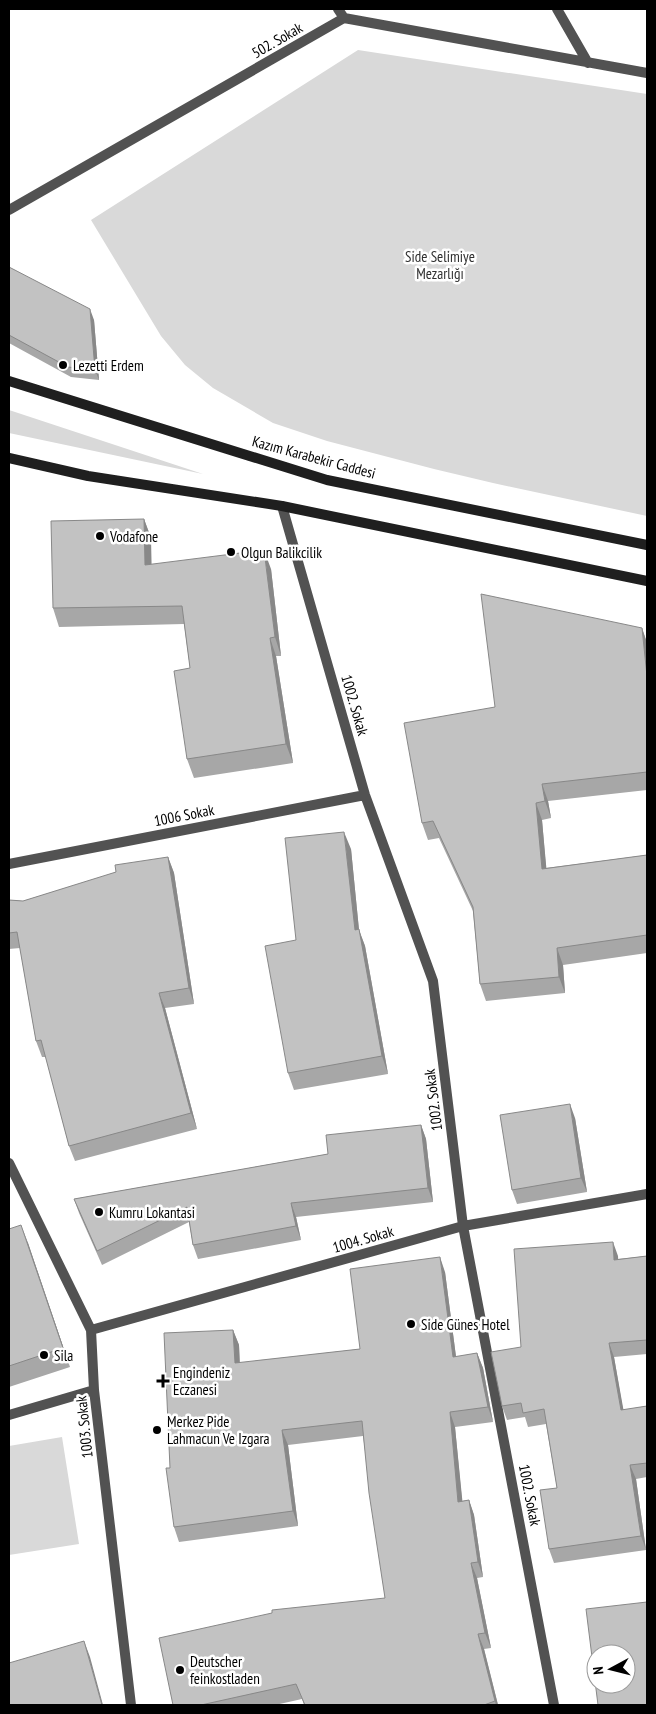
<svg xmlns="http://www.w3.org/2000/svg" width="656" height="1714" font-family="'PT Sans Narrow',sans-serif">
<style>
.green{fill:#d9d9d9}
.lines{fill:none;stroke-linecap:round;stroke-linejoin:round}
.minor{stroke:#525252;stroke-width:10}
.secondary{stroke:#1f1f1f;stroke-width:10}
.wall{fill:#a7a7a7}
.shaded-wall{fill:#888}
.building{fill:#c2c2c2;stroke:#888;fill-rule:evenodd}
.poi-dot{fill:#000;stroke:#fff;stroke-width:2}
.labels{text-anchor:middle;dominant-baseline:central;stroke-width:5;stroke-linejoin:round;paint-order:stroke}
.street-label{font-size:15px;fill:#000;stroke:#fff}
.park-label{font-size:15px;fill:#303030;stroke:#fff}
.poi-label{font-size:15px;fill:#000;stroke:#fff;text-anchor:start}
</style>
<rect width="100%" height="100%" fill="#fff"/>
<path class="green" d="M358 50 647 94V516L493 483 434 469 327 441 273 423 213 388 185 365 161 336 91 220Z
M9 410 203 474 9 433Z
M62 1437 79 1544 9 1555V1446Z"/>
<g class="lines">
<path class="minor" d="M338 9 344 18
M557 9 588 63
M9 210 344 18 647 73
M282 506 365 795 433 981 463 1226 554 1705
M9 864 365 795
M9 1163 91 1330 94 1390 131 1705
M91 1330 463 1226 647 1194
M9 1415 94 1390"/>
<path class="secondary" d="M9 381 327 480 647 545
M9 458 88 476 282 506 647 581"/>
</g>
<path class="wall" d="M9 267 94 320 99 380 71 377 9 343Z
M144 519 151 538V565L271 569 281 656H276L293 763 194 778 187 759 190 668 184 624 59 627 53 608Z
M642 628 647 643V790L548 801 551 818 542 820 546 868 647 855V953L563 965 565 993 486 1001 480 984 473 911 439 838 428 840 422 823Z
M351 849 359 930 365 946 388 1074 294 1090 288 1073 296 940Z
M168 857 174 873 194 1004 165 1008 197 1129 75 1161 69 1146 46 1057H42L36 1041 20 948 9 949V900L23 901Z
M575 1118 587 1192 517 1204 512 1190Z
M421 1125 426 1139 433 1202 296 1217 301 1240 198 1259 193 1245 189 1222 102 1265 79 1213 74 1199 328 1154Z
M9 1229 28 1243 70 1367 9 1387Z
M618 1256V1259L647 1256V1354L614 1357 623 1410 647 1406V1477L636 1479 646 1550 554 1563 549 1549 557 1488 546 1424 528 1427 525 1417 507 1420 502 1406 521 1347Z
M445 1272 456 1357 477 1353 483 1368 493 1422 455 1427 462 1501 469 1500 474 1515 483 1577 477 1578 491 1648 484 1649 498 1705H304L302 1699 275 1705H173L385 1598 363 1436 288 1445 298 1526 179 1542 174 1527 233 1330 239 1345 240 1363 360 1349Z"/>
<path class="shaded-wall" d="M90 309 94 320 99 380 95 370Z
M144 519 151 538 152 584 145 565Z
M264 550 271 569 281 656 275 637Z
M642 628 647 643V676Z
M270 638 276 656 293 763 286 744Z
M542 784 548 801 551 818 545 801Z
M536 803 542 820 548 886 542 869Z
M344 832 351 849 359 930 365 946 388 1074 382 1056 355 930Z
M168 857 174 873 194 1004 189 988Z
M557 948 563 965 565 993 559 977Z
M159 993 165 1008 197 1129 191 1113Z
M570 1104 575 1118 587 1192 581 1178Z
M421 1125 426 1139 433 1202 428 1188Z
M291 1203 296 1217 301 1240 296 1226Z
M21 1225 28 1243 70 1367 63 1348Z
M613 1242 618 1256 619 1273 614 1260Z
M440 1257 445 1272 458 1372 453 1357Z
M233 1330 239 1345 240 1378 235 1363Z
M609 1343 614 1357 626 1424 621 1410Z
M477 1353 483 1368 493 1422 488 1407Z
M450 1412 455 1427 464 1517 458 1502Z
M282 1430 288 1445 298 1526 293 1511Z
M630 1465 636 1479 646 1550 641 1536Z
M469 1500 474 1515 483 1577 478 1562Z
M471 1563 477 1578 491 1648 485 1633Z
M478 1634 484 1649 498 1705H496L495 1701Z
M84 1641 90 1657 103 1705H102Z"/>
<path class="building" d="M9 267 90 309 95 370 68 367 9 335Z
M144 519 145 565 264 550 275 637 270 638 286 744 187 759 174 671 190 668 182 606 53 608 51 521Z
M481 594 642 628 647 676V772L542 784 545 801 536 803 542 869 647 855V935L557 948 559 977 480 984 473 907 433 821 422 823 404 723 495 707Z
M344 832 355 930 359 929 382 1056 288 1073 265 946 296 940 285 838Z
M168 857 189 988 159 993 191 1113 69 1146 41 1040 36 1041 17 932 9 933V900L23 901 116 872 115 865Z
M570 1104 581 1178 512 1190 500 1115Z
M421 1125 428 1188 291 1203 296 1226 193 1245 187 1207 97 1251 74 1199 328 1154 326 1135Z
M21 1225 63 1348 9 1366V1229Z
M613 1242 614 1260 647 1256V1340L609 1343 621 1410 647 1406V1463L630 1465 641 1536 549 1549 540 1490 557 1488 544 1409 523 1413 521 1403 502 1406 491 1352 521 1347 514 1249Z
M440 1257 453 1357 477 1353 488 1407 450 1412 458 1502 469 1500 478 1562 471 1563 485 1633 478 1634 495 1701 484 1705H305L296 1684 201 1705H173L159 1638 272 1613V1610L385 1598 369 1493 362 1421 282 1430 293 1511 174 1527 166 1468H170L164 1333 233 1330 235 1363 360 1349 350 1269Z
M647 1602V1705H598L586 1609ZM596 1654H626V1684H596Z
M84 1641 102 1705H9V1663Z"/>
<g class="poi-dot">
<circle cx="63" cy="365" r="5"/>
<circle cx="100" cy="536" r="5"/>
<circle cx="231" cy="552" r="5"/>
<circle cx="99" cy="1212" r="5"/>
<circle cx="411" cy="1324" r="5"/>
<circle cx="44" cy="1355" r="5"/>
<path d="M160.5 1373.5h5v5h5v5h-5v5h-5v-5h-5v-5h5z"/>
<circle cx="157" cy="1430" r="5"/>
<circle cx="180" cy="1670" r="5"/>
</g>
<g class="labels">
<g class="street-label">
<text transform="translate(277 40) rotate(-30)">502. Sokak</text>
<text transform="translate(314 457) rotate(15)">Kazım Karabekir Caddesi</text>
<text transform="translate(355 705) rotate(74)">1002. Sokak</text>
<text transform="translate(184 815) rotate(-11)">1006 Sokak</text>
<text transform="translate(433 1100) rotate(-97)">1002. Sokak</text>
<text transform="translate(363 1239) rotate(-16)">1004. Sokak</text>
<text transform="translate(84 1427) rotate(-96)">1003. Sokak</text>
<text transform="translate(530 1495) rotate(79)">1002. Sokak</text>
</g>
<g class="park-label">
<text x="440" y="256">Side Selimiye<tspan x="440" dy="17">Mezarlığı</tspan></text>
</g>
<g class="poi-label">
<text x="73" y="365">Lezetti Erdem</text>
<text x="110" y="536">Vodafone</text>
<text x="241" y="552">Olgun Balikcilik</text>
<text x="109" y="1212">Kumru Lokantasi</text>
<text x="421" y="1324">Side Günes Hotel</text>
<text x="54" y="1355">Sila</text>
<text x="173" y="1372">Engindeniz<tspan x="173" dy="17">Eczanesi</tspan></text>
<text x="167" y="1421">Merkez Pide<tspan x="167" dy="17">Lahmacun Ve Izgara</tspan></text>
<text x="190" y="1661">Deutscher<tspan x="190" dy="17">feinkostladen</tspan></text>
</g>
</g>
<rect width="656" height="1714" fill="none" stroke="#000000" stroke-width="20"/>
<g transform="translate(611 1669) rotate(263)"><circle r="24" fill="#ffffff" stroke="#999999"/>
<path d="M0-4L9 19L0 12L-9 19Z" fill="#000000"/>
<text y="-8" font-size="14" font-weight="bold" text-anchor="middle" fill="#000000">N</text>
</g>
</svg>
